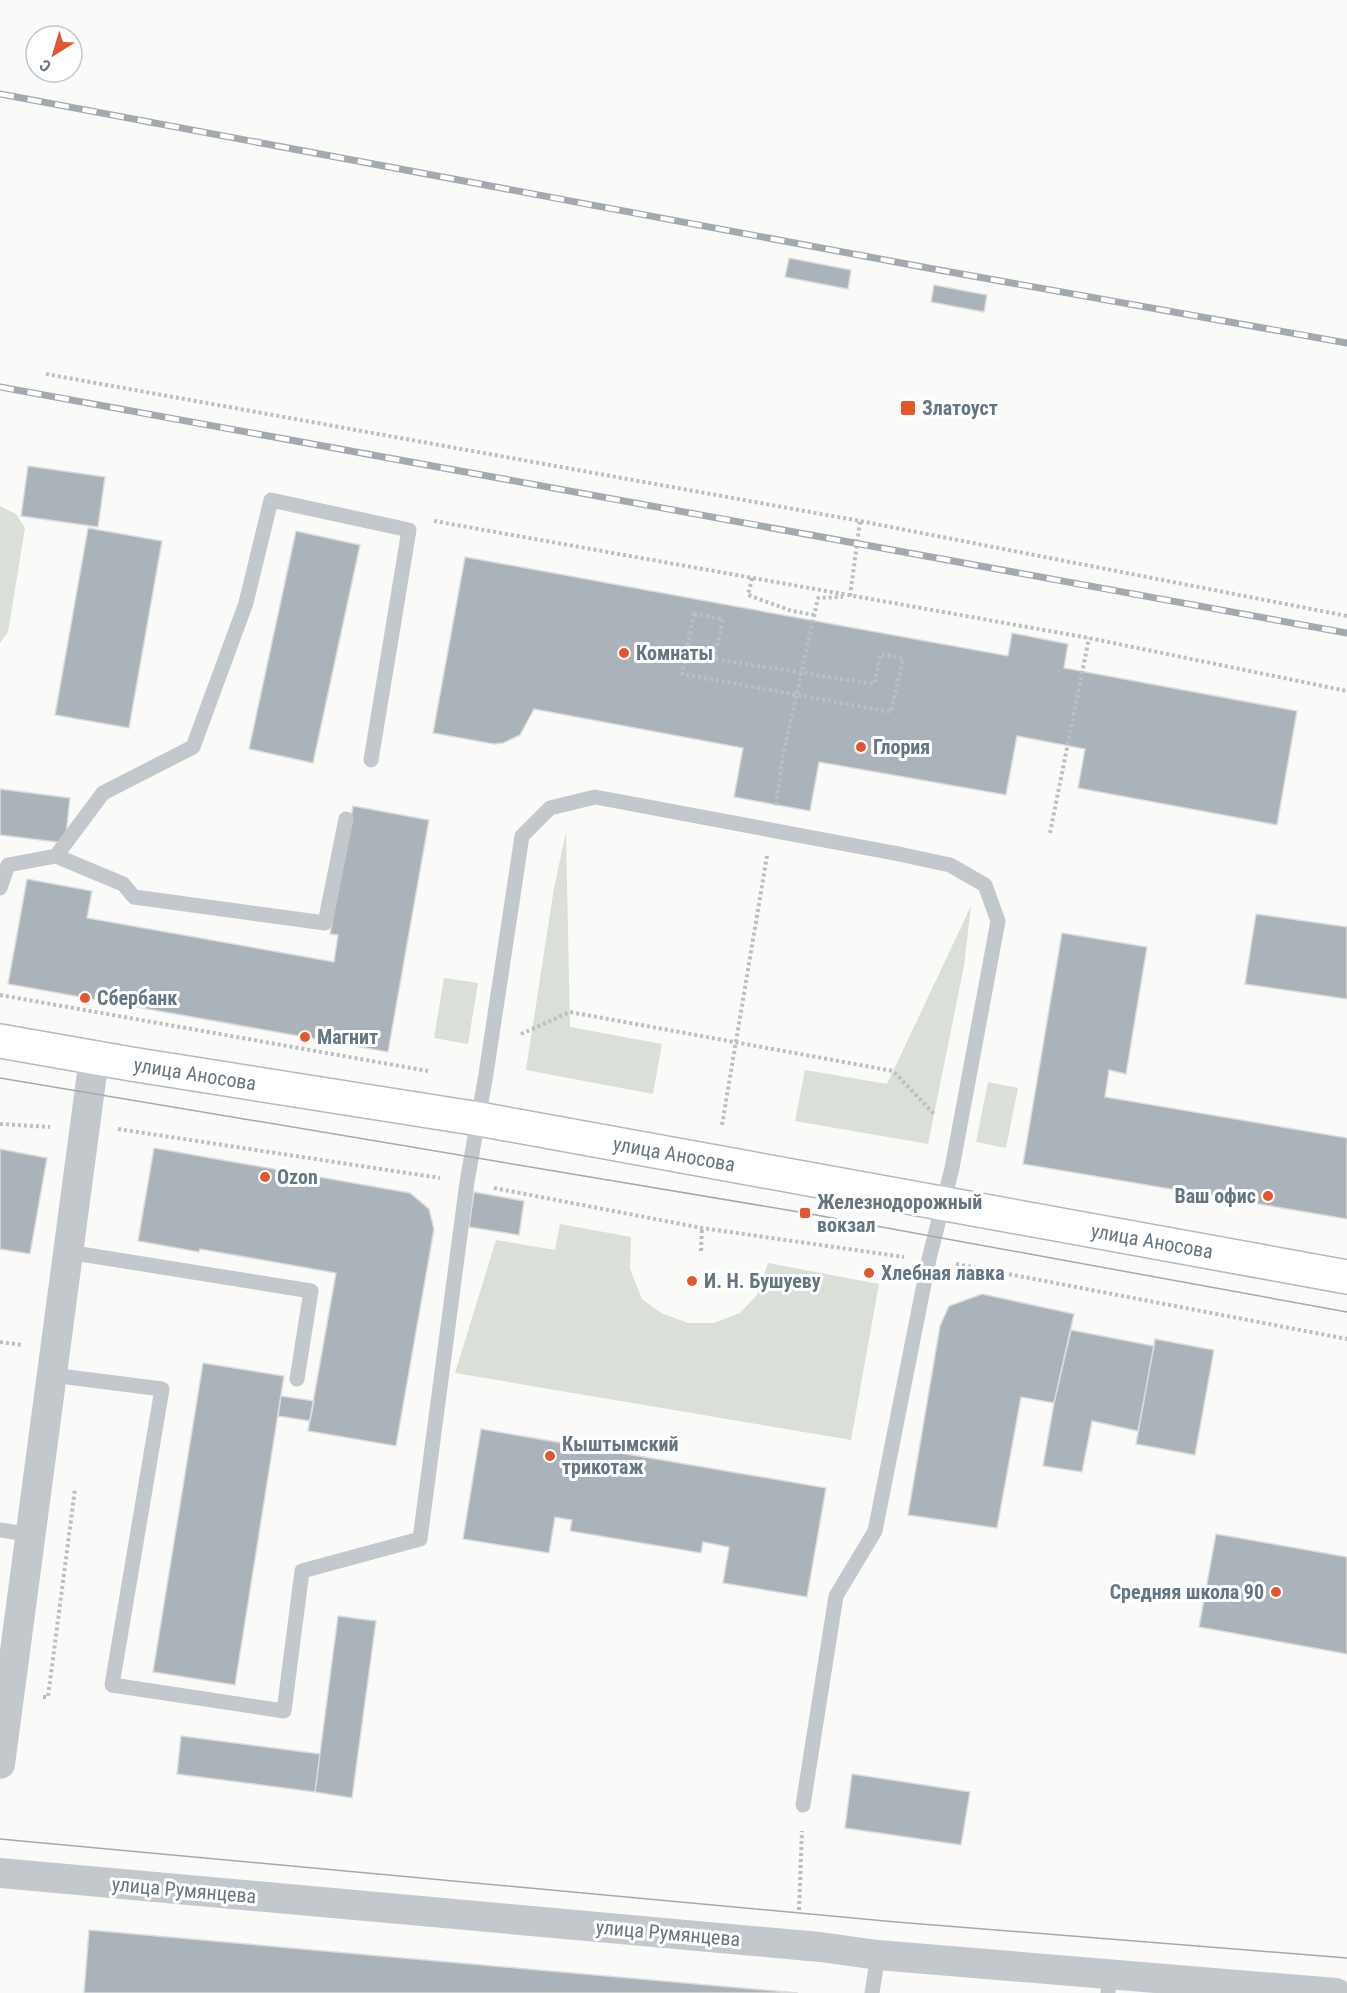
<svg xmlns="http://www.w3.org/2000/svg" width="1347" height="1993" font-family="'Roboto Condensed',sans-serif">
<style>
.green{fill:#dadfd7}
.building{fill:#aab3b9;stroke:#dcdcda;stroke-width:1.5}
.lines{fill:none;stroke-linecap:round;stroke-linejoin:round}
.secondary-casing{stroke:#b3babf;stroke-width:36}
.path{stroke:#bbbfc2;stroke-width:4;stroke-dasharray:3 3;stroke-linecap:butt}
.lane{stroke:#c3c8cc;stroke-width:15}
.street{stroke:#c3c8cc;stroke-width:30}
.secondary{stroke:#fff;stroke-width:33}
.tram{stroke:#a2aab0;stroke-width:1.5}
.rail-casing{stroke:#a2aab0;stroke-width:7}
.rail{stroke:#fff;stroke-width:4.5;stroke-dasharray:14;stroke-linecap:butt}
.poi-dot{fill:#e4572e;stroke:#fff;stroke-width:2}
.labels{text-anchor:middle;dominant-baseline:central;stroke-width:6;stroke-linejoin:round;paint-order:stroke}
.poi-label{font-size:20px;font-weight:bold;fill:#657683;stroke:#fff;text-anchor:start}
.street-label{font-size:20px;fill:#657683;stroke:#fff}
</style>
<rect width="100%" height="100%" fill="#fafaf8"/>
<path class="green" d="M0 506 16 514 25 528 8 632 0 643Z
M566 832 570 1027 662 1044 653 1094 526 1070 554 888Z
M971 906 964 966 928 1144 795 1121 805 1070 887 1084Z
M444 978 478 983 468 1044 434 1038Z
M988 1082 1018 1088 1006 1148 976 1142Z
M560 1224 631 1237 630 1269 642 1299 661 1313 688 1323H714L740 1313 757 1295 768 1263 879 1284 851 1440 455 1373 496 1240 555 1250Z"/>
<path class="building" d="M789 258 851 270 848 289 785 277Z
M934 285 987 295 984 312 931 302Z
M28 466 105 477 98 527 21 516Z
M88 528 162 541 129 728 55 715Z
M296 531 360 545 313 763 249 749Z
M465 557 1008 656 1012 633 1068 644 1064 668 1297 711 1277 825 1078 788 1085 749 1017 736 1006 795 819 762 810 811 734 797 743 748 534 709 520 735 503 743 494 744 433 733Z
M0 789 70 798 65 843 0 835Z
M353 806 429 820 388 1052 8 984 27 879 92 891 87 918 334 962 338 935 330 934Z
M1256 914 1347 927V999L1245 984Z
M1062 933 1147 947 1126 1074 1109 1070 1105 1097 1347 1138V1219L1023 1164Z
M154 1148 410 1193 429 1209 434 1229 396 1446 308 1431 336 1273 200 1249 199 1252 138 1241Z
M0 1149 47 1158 30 1254 0 1249Z
M474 1192 524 1201 519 1235 469 1227Z
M982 1294 1074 1314 1054 1403 1021 1397 997 1528 908 1515 940 1326 949 1306Z
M1071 1330 1154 1346 1138 1431 1092 1421 1082 1472 1043 1466 1054 1403Z
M1155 1339 1214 1350 1195 1455 1136 1444Z
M203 1363 284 1376 235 1685 153 1672Z
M281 1396 314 1401 310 1421 278 1416Z
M481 1429 826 1488 807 1597 723 1583 729 1547 703 1542 701 1553 570 1531 572 1520 555 1517 549 1553 463 1539Z
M1216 1534 1347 1557V1654L1199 1627Z
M338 1616 376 1621 352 1798 315 1792Z
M181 1736 320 1754 315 1792 177 1774Z
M852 1774 970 1792 961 1845 845 1828Z
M89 1930 798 1993H84Z"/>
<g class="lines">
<g class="secondary-casing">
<path id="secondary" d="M0 1041 131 1064 479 1119 1347 1277"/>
</g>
<path class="path" d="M46 374 860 521 1347 616
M434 521 1089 638 1347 691
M752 578 748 595 792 611 815 615
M850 596 860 521
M694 614 723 619 714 659 874 684 881 654 903 658 891 712 682 674Z
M776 805 783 755 818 598 843 597
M1050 833 1089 638
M0 995 428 1071
M521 1034 570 1012 893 1071 934 1114
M0 1124 50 1127
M722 1125 767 856
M118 1129 440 1178
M494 1188 702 1228 904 1257
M701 1251 702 1228
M956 1264 1347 1339
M0 1342 23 1345
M43 1697H48L75 1489
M799 1910 802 1831"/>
<path class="lane" d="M56 856 123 884 134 897 325 923 346 819
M0 888 8 865 56 856 103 793 193 747 246 603 271 500 409 530 371 760
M68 1252 311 1291 297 1379
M52 1375 162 1389 112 1685 284 1711 302 1571 420 1539 467 1182 486 1074 522 836 550 808 595 797 899 854 950 865 985 885 998 921 952 1168 929 1259 875 1531 836 1596 803 1805
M0 1530 32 1535
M872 1993 878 1955
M1108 1993 1110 1974"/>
<path class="street" d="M0 1764 94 1058
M0 1873 820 1947 878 1955 1336 1993"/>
<use href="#secondary" class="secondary"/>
<path class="tram" d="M0 1078 805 1213 1347 1312
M0 1839 896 1922 1347 1958"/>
<g class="rail-casing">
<path id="rail" d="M0 94 928 268 1347 343
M0 387 1347 633"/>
</g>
<use href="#rail" class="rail"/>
</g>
<g class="poi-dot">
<rect x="900" y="400" width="16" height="16" rx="3"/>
<circle cx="624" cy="653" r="6"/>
<circle cx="861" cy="747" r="6"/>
<circle cx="85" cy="998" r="6"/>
<circle cx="305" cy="1037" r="6"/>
<circle cx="265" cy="1177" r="6"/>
<circle cx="1268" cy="1196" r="6"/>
<rect x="799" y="1207" width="12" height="12" rx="3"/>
<circle cx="869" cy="1273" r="6"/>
<circle cx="692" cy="1281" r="6"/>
<circle cx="550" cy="1456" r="6"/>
<circle cx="1276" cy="1592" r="6"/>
</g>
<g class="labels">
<g class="poi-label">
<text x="922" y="408">Златоуст</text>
<text x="636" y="653">Комнаты</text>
<text x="873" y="747">Глория</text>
<text x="97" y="998">Сбербанк</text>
<text x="317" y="1037">Магнит</text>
<text x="277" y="1177">Ozon</text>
<text x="1256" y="1196" text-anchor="end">Ваш офис</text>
<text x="817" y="1202">Железнодорожный<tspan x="817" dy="23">вокзал</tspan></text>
<text x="881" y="1273">Хлебная лавка</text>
<text x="704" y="1281">И. Н. Бушуеву</text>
<text x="562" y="1444">Кыштымский<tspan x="562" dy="23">трикотаж</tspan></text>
<text x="1264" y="1592" text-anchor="end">Средняя школа 90</text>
</g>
<g class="street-label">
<text transform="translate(195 1074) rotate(9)">улица Аносова</text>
<text transform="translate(674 1154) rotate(10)">улица Аносова</text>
<text transform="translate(1152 1241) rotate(10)">улица Аносова</text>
<text transform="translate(184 1890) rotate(5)">улица Румянцева</text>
<text transform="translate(668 1933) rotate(5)">улица Румянцева</text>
</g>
</g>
<g transform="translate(54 54) rotate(217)"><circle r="28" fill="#ffffff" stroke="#c1c8cd" stroke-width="1.5"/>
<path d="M0-4.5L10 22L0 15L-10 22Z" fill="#e4572e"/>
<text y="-9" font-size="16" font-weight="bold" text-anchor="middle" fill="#657683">С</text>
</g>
</svg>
